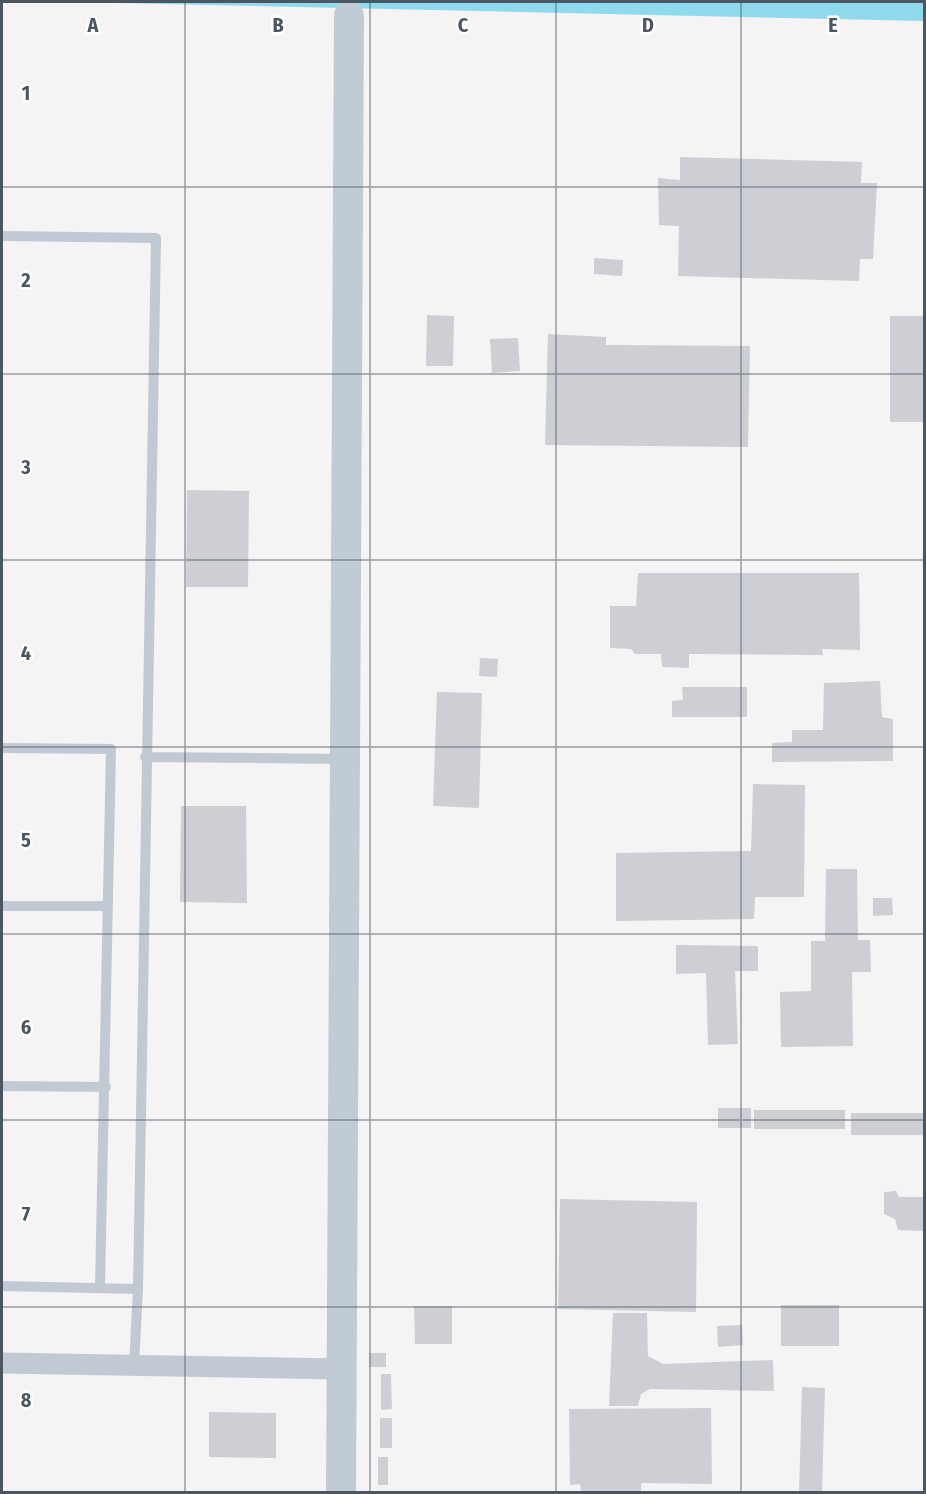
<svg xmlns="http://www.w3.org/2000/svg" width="926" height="1494" font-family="'Fira Sans Condensed',sans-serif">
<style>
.water{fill:#90daee}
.building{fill:#cdcfd5}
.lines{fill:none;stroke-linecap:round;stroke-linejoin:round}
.lane{stroke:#c1cad2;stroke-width:10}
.street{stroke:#c1cad2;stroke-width:21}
.secondary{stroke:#c1cbd6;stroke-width:30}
.grid{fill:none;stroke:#4a5661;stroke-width:1.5;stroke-opacity:0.55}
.grid-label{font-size:20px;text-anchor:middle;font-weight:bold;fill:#4a5661;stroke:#fff;stroke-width:5;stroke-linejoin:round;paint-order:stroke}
</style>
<rect width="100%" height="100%" fill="#f5f3f3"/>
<path class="water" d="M71 2H924V21Z"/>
<path class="building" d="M680 157 862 162 861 183H877L873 259H860L859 281 678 276 679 226 659 225 658 178 680 180Z
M594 258 623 260 622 276 594 274Z
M427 315 454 316 453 366H426Z
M890 316H924V422H890Z
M548 334 606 337V345L750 346 748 447 545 445Z
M518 338 520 371 492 373 490 339Z
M187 490 249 491 248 587H186Z
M638 573H859L860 650 822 649 823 655 689 654V668L662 667 661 654H635L631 649 610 648V606H636Z
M480 658 498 659 497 677 479 676Z
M880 681 882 717 893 719V761L772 762V743L792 742V730H823L824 683Z
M682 687H747V717H672V701L683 700Z
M437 692 482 693 479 808 433 806Z
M753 784 805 785 804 897H755L754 919 616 921V853L751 851Z
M181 806H246L247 903 180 902Z
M826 869H857L858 940H870L871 972H852L853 1046 781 1047 780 992 811 991V941H825Z
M873 898H892L893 915 873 916Z
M676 945 758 946V971H735L738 1044 708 1045 706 973 676 974Z
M718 1108H751V1128H718Z
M754 1110H845V1129H754Z
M851 1113H924V1135H851Z
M896 1191 899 1197H924L923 1231 898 1230 895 1219 884 1214V1192Z
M560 1199 697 1202 696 1312 558 1309Z
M781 1305H839V1346H781Z
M414 1306H452V1344H415Z
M613 1313H647L648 1356 663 1364 773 1360 774 1391 650 1389 641 1394 638 1406H609Z
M742 1325 743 1345 718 1347 717 1326Z
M369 1353H386V1367H369Z
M381 1374H391L392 1409 381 1410Z
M802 1387 825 1388 822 1492H799Z
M711 1408 712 1484 641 1483V1492H581L580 1484 570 1485 569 1409Z
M209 1412 276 1413V1458L209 1457Z
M380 1418H392V1448H380Z
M378 1457H388V1485H378Z"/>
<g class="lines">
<path class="lane" d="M2 236 156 238 138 1289 134 1365
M2 748 111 749 100 1287
M145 757 343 759
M2 906H108
M2 1086 106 1087
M2 1286 138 1289"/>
<path class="street" d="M2 1363 341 1369"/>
<path class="secondary" d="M341 1492 349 16"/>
</g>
<path class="grid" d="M185 2V1492M370 2V1492M556 2V1492M741 2V1492M2 187H924M2 374H924M2 560H924M2 747H924M2 934H924M2 1120H924M2 1307H924"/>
<g class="grid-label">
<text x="93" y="32">A</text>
<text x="278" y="32">B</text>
<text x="463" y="32">C</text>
<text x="648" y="32">D</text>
<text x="833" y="32">E</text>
<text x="26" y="100">1</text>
<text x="26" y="287">2</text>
<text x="26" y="474">3</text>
<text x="26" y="660">4</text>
<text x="26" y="847">5</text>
<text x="26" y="1034">6</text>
<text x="26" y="1221">7</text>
<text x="26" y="1407">8</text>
</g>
<rect width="926" height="1494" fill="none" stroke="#4a5661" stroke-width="6"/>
</svg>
